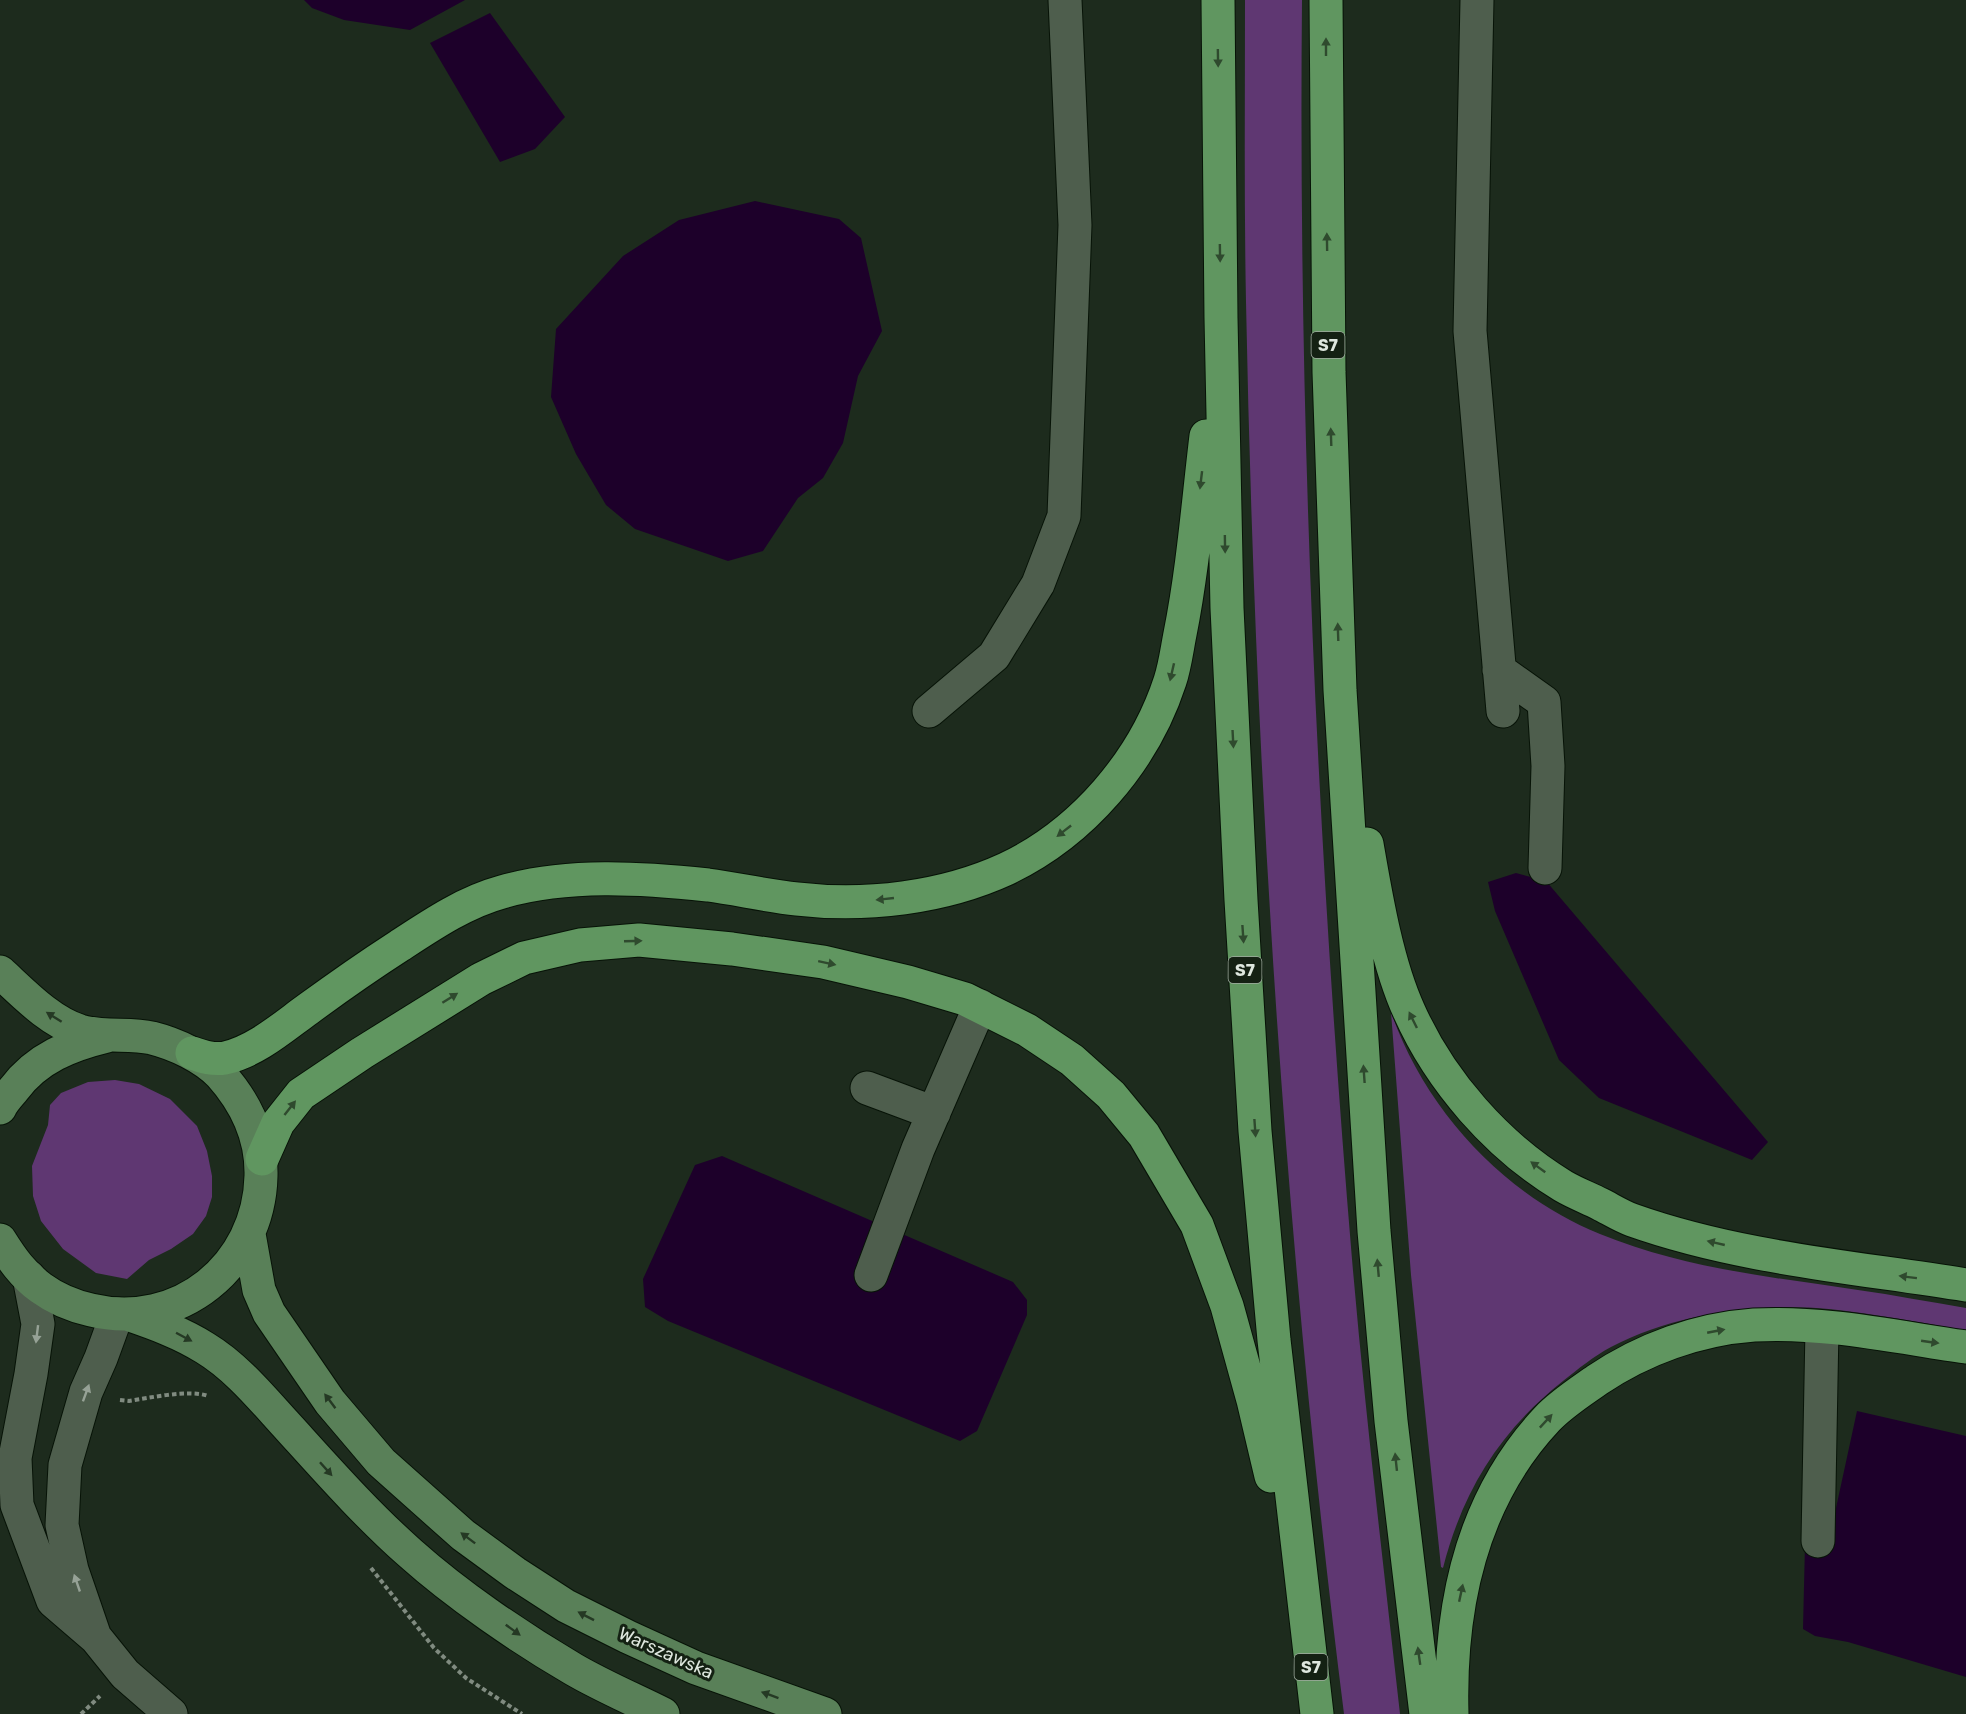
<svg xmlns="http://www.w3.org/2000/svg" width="1966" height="1714" font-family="Rubik,sans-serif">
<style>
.green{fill:#5f3772}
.water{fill:#1d002a}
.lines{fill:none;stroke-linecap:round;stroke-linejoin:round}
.minor-casing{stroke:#071307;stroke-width:35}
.major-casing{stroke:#071307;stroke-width:35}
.highway-casing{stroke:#071307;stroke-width:35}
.path{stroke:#808b80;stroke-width:4;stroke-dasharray:4.5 3;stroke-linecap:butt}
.minor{stroke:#4e5e4d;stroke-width:33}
.major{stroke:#598058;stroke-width:33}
.highway{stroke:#609660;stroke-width:33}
.oneway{fill:#2f4a2e}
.oneway2{fill:#253924}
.oneway3{fill:#96a296}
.labels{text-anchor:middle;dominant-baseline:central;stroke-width:6;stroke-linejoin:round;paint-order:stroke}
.shield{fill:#142113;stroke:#a1aca1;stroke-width:1.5}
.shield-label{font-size:16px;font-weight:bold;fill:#dee7de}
.street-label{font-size:18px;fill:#dee7de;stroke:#142113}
</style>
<rect width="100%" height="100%" fill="#1d2b1d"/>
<path class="green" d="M1245 0H1302C1298 420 1317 840 1352 1259 1365 1411 1383 1562 1400 1714H1344C1285 1246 1255 774 1246 302 1244 201 1245 101 1245 0Z
M1391 1012C1425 1110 1504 1195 1600 1234 1683 1268 1771 1277 1858 1290 1894 1295 1930 1302 1966 1308V1330C1907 1321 1846 1307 1786 1307 1726 1308 1664 1319 1611 1347 1594 1356 1578 1369 1563 1381 1500 1431 1463 1490 1443 1568L1441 1567 1411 1275Z
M115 1080 139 1084 170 1099 197 1126 207 1151 212 1176V1197L206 1216 193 1234 171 1249 149 1260 127 1279 96 1273 63 1249 41 1221 33 1196 32 1166 48 1125 50 1105 61 1093 88 1082Z"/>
<path class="water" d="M304 0H465L410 30 344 20 312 8Z
M490 13 565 117 535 149 500 162 430 43Z
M755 201 839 219 861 238 882 331 858 376 843 443 823 478 798 498 763 551 728 561 635 529 606 505 576 454 551 397 556 329 623 256 679 220Z
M1516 873 1546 881 1768 1142 1752 1160 1599 1098 1559 1060 1495 911 1488 882Z
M722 1156 1013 1282 1027 1300V1315L977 1431 960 1441 668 1321 645 1307 643 1279 695 1165Z
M1857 1411 1966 1436V1677L1848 1642 1815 1636 1803 1629 1805 1544 1828 1545Z"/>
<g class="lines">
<g class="minor-casing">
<path id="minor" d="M1477 0 1470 331 1503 711
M1499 670 1544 702 1548 766 1545 868
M929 711 994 656 1038 584 1064 516 1075 225 1065 0
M867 1088 934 1113
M871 1275 918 1149 980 1006
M29 1277 38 1324 31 1374 15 1458 17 1505 53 1601 96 1638 125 1674 171 1714
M1818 1541 1822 1328
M95 1637 72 1570 62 1525 65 1465 86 1392 101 1358 117 1314"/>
</g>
<g class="major-casing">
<path id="major" d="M0 972C23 993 49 1021 80 1031 104 1038 129 1033 152 1038 176 1044 203 1057 220 1074 246 1103 262 1137 261 1176 259 1266 179 1331 91 1310 73 1306 56 1299 41 1288 23 1275 12 1259 0 1240
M0 1108C3 1101 9 1095 14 1089 37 1058 70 1045 107 1036
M249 1234 259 1290 269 1313 330 1402 381 1462 463 1535 515 1573 566 1606 628 1637 696 1668 825 1714
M130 1315C156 1324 181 1333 205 1348 238 1368 264 1401 290 1429 329 1472 367 1515 410 1553 457 1595 520 1638 573 1669 602 1686 633 1699 663 1714"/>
</g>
<g class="highway-casing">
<path id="highway" d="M1218 0 1221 318 1227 608 1241 900 1255 1131 1274 1340 1317 1714
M1326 0 1329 372 1340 690 1374 1231 1391 1421 1426 1714
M1367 844C1376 896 1387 963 1409 1011 1440 1081 1497 1146 1563 1186 1575 1193 1588 1198 1600 1204 1610 1209 1621 1216 1632 1220 1739 1258 1855 1267 1966 1285
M192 1053C204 1057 213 1060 225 1058 256 1051 283 1027 308 1009 338 987 368 966 399 946 431 925 465 902 502 892 567 873 642 878 708 885 738 889 767 896 797 899 866 907 943 898 1006 869 1082 833 1144 761 1170 681 1175 666 1177 649 1180 634 1193 569 1198 502 1206 436
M262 1159 278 1123 301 1094 362 1053 481 979 524 958 580 945 639 940 732 949 823 962 908 982 965 999 1027 1030 1072 1060 1111 1095 1144 1135 1197 1225 1227 1306 1253 1400 1271 1476
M1452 1714C1449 1606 1471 1500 1547 1419 1561 1404 1580 1392 1597 1380 1643 1349 1698 1329 1754 1325 1824 1321 1896 1337 1966 1347"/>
</g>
<path class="path" d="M120 1400 129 1401C149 1398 190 1389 208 1396
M371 1568 434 1648 466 1678 522 1714
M81 1714 100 1696"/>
<use href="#minor" class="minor"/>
<use href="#major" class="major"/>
<use href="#highway" class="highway"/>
</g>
<defs><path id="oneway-solid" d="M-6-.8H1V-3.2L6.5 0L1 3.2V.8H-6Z" transform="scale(1.5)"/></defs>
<g class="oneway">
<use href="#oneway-solid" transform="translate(1326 47) rotate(-90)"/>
<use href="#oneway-solid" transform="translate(1218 58) rotate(89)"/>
<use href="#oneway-solid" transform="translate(1327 242) rotate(-91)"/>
<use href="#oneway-solid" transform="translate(1220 253) rotate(89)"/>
<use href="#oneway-solid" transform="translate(1331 437) rotate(-92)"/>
<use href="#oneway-solid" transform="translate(1201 480) rotate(97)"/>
<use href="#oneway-solid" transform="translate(1225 544) rotate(89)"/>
<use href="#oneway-solid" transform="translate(1338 632) rotate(-92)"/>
<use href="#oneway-solid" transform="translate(1172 672) rotate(103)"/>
<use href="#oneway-solid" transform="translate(1233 739) rotate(87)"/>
<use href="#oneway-solid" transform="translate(1064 831) rotate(142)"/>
<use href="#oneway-solid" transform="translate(885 899) rotate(174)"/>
<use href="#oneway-solid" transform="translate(1243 934) rotate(86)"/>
<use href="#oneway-solid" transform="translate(633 941) rotate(-2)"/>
<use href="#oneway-solid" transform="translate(827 963) rotate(12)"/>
<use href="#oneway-solid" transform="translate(450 998) rotate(-32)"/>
<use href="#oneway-solid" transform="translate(1413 1020) rotate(-116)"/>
<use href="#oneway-solid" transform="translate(1364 1074) rotate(-94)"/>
<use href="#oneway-solid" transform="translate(290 1108) rotate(-52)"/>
<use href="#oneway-solid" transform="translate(1255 1128) rotate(86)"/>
<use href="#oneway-solid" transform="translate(1538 1167) rotate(-144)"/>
<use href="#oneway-solid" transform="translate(1716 1243) rotate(-167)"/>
<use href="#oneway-solid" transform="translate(1378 1268) rotate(-95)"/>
<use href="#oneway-solid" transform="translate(1908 1277) rotate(-173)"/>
<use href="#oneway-solid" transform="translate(1716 1331) rotate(-11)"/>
<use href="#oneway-solid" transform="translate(1930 1342) rotate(8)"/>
<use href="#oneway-solid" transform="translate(1546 1421) rotate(-47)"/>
<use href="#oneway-solid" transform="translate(1396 1462) rotate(-96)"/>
<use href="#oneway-solid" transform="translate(1461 1593) rotate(-78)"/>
<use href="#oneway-solid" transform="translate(1419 1656) rotate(-98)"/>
</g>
<g class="oneway2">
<use href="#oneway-solid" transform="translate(54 1017) rotate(-148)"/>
<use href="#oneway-solid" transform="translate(184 1337) rotate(28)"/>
<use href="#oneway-solid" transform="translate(330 1401) rotate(-127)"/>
<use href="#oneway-solid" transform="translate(326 1469) rotate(48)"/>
<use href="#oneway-solid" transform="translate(468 1538) rotate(-143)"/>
<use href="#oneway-solid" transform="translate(586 1616) rotate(-153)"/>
<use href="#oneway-solid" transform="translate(513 1630) rotate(36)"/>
<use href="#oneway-solid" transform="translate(770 1695) rotate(-160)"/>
</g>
<g class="oneway3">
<use href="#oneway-solid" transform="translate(37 1334) rotate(97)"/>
<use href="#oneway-solid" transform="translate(86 1393) rotate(-70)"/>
<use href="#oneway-solid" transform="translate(77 1583) rotate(-109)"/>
</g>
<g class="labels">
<g class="shield">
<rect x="1311.5" y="332" width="33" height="26" rx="4.5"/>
<rect x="1228.5" y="957" width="33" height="26" rx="4.5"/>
<rect x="1294.5" y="1654" width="33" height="26" rx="4.5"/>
</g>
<g class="shield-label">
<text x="1328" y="345">S7</text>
<text x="1245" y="970">S7</text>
<text x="1311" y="1667">S7</text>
</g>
<g class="street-label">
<text transform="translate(666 1653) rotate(24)">Warszawska</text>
</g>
</g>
</svg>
